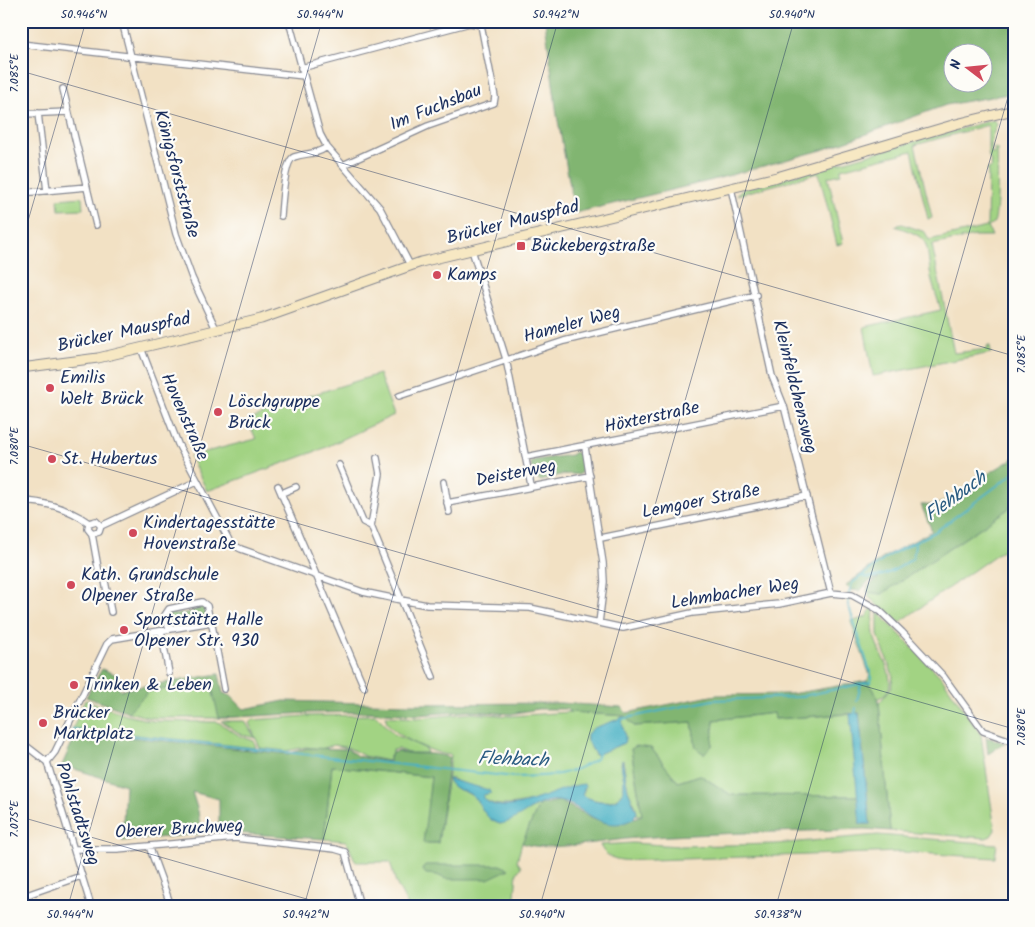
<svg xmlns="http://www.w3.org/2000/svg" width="1035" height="927" font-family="Kalam,sans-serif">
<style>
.green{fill:#a2d383;stroke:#5e8170;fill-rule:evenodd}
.forest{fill:#81b571;stroke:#4e7268;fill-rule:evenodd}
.water{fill:#46b0c4;stroke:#307091}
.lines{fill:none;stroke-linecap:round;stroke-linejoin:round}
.stream{stroke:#46b0c4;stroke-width:2}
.minor-casing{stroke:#868891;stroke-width:8}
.secondary-casing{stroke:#868891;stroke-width:11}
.minor{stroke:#fff;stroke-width:5.5}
.secondary{stroke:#f7e8c3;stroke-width:9}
.ticks{fill:none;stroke:#1b2f5e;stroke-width:1;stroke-opacity:0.45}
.poi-dot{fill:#d1495b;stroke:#fdfcf7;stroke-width:2}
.labels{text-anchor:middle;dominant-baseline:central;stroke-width:4.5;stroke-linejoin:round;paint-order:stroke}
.street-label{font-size:18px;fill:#1b2f5e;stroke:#fdfcf7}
.poi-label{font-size:18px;fill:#1b2f5e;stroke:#fdfcf7;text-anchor:start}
.water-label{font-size:19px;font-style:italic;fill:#2a5c82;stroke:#fdfcf7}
.neatline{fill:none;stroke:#1b2f5e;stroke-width:2}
.ticks-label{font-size:12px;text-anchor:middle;fill:#1b2f5e}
</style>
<rect width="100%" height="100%" fill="#fdfcf7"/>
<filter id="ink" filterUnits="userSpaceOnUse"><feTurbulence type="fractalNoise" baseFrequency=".02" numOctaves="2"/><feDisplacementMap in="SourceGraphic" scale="10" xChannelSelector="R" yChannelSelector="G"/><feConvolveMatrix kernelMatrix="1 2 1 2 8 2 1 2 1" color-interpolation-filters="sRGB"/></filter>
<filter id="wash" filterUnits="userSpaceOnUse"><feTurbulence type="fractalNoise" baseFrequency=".0096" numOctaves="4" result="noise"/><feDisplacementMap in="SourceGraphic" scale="20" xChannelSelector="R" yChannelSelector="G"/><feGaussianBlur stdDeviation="1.12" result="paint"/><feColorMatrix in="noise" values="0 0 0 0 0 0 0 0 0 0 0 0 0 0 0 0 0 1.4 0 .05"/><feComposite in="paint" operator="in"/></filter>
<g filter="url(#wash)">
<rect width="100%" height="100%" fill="#f2e1c4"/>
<path class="green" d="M989 121 994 120 997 124 992 137 991 153H995L994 148 997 149C998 161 998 215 994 222 993 224 990 226 988 227L992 236H975L932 245 954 353 988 349 987 346H990L991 353 873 376 864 327 941 310C938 299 933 288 931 277 925 241 933 239 895 226L902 224 925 232 929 240 987 227 988 169 992 167 988 153V125L915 145 932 218 928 219 912 151 841 169V174L828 177 843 243 837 245 819 173 737 195 741 190Z
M82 197 83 209 59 210 58 199Z
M379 374 394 415 322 449 207 491 190 456 256 439 248 421 299 399Z
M1014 505V542L897 624 868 596 870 592 882 594Z
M872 608 874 610C873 617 873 627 874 634 876 653 907 687 877 699L874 690 867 681 870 676 851 622 866 617Z
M878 612 942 678 981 735 995 830 991 836 986 838 890 831 879 703 891 688 893 676 878 635Z
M209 681 215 690 216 702 228 718H150L128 712 149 691 197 686Z
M85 700 126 715 153 721 218 722 240 736 254 741 256 748 73 728Z
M569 712 625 716 634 726 692 722 696 748 712 746 714 720 775 713V719L850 714 858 796 731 795 700 775 678 782 651 748 631 749 642 815H637L636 807 628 790 623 760 621 763C622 769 624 777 624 783 624 807 596 803 582 795L585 788 579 785C558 792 498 818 483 797L485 794 491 792 467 786 450 778 449 781C454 790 461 789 469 794 483 802 481 818 500 824L539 805 522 843 517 861 521 867 517 873 514 906H408L396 883 390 862H356L346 841 324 839 332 766 431 777 424 843H438L451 755C439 756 382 732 386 716L418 718 473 713 511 716ZM621 718H623C619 726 627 734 623 743L595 755 586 738Z
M376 715 394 734 426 749 427 753H407L399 749 393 750 388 761 364 756 349 748 334 745 321 749 306 747 286 751 260 748 249 723 252 720 305 716Z
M221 721H245L255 738 242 735Z
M878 835 997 844 995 858 902 852 651 860C633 860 608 865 600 845L632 843 679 846 776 844Z"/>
<path class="forest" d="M545 21H1014V93L946 105 822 150 709 181 575 213 557 115ZM982 52V82H952V52Z
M575 452 584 457 585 467 579 475C565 472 553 477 541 481L532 475 531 463 535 460 571 455Z
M1014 458V505L882 594 867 592 868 586 879 578 868 582 860 591 851 590 846 585 886 556 932 531 921 505H937Z
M197 605 205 607 207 616 204 621 205 615 179 620 178 626 170 625 169 612 175 610 174 615 192 612Z
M102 669 117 675 120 690 219 674 223 693 231 696 244 709 284 701 410 704 560 703 622 707 626 713 716 695 791 694 867 681 874 690 879 703 890 831 865 829C789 832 712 833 636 838 609 840 544 853 522 843L539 805 559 801 593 818 620 824 642 815 631 749 636 746 651 748 678 782 700 775 731 795 858 796 860 824H870L859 713 775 719 774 713 714 720 712 746 704 754 696 748 692 722 634 726 625 716 569 712 567 709H538L511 714 471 711 418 715 368 712 308 713 219 718 211 684 149 691 128 712 86 697Z
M72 731 287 754 307 748 348 749 357 756 389 762 392 753 398 751C414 757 434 750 449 758L438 843H423L431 777 332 766 324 839 219 832V799L192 792 198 811 201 834 122 841 125 785 62 765 75 736 72 735Z
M986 737 1005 743 988 754Z
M425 865H500L509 869 488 879H446L437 875 426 874 422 869Z"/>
<path class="water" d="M859 713 870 824H860L850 714Z
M624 717C619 726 628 734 624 743L596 755 587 741V734L594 728Z
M622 760 628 790 637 812 633 819C601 836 584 804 558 801 537 798 520 821 500 824 481 818 484 804 470 794 461 789 452 790 448 779L489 790 491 793 483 795V798C507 822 557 786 584 784L585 786 582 795C596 803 624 808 624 784 624 776 620 768 622 760Z"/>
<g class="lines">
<path class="stream" d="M861 576C877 582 900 568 913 558L915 544
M857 701 861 684
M855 714 856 708
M622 719 712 700 798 697 870 682 872 678 849 607 848 597 852 583 893 553 935 532 1014 473
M72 729 515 777C547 776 569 777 596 759L598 754"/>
</g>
</g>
<g filter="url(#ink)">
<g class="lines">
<g class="minor-casing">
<path id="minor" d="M122 21 176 234 192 278 216 329
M289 21 320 134 327 147 380 208 410 265
M21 44 304 76
M301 68 470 23 481 25 495 97 494 103 428 126 343 165
M63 89 96 225
M38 113 47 191
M21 114 68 112
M731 188 772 376 784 406 831 593
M21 193 87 187
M281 216C282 205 284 161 294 157 307 152 314 156 327 147
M472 250 506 359 531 485
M141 348 178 444 231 544 241 549 363 592 401 600 427 605 530 608 623 628 692 613 779 604 831 593 852 595 879 610 902 632 944 677 983 731 1014 742
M399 396 564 341 756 295
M585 447 603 563 604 582 599 623
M526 457 784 406
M377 458 380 474 371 526 433 677
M339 465 363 522 371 526
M444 482 449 512
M278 486 364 687
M282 493 296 487
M21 501C47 502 68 508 89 523L88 529 92 534 99 532 101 526
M447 503 590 476
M89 523 96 521 101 526
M101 526 197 481
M92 534 99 573 105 581 111 612
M601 538 807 496
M209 621 212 625 224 689
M161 631 169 673
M21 742 47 762 91 906
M47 762 55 752 107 644 112 639 206 623 209 617 207 606 202 602 169 609 165 615 169 629
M149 846 171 906
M74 849H117L235 838 335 849 345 852 360 906
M21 897 81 876"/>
</g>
<g class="secondary-casing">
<path id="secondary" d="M21 368 98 358 261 319 421 262 777 177 956 124 1014 110"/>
</g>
<use href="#minor" class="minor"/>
<use href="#secondary" class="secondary"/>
</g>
</g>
<path class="ticks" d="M21 71 1014 356M21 245 86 21M21 444 1014 729M21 817 331 906M68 906 322 21M304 906 558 21M540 906 794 21M776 906 1014 76M1012 906 1014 899"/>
<g class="poi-dot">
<rect x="516" y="241" width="10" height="10" rx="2.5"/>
<circle cx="437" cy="275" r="5"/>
<circle cx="50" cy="388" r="5"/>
<circle cx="218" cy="412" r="5"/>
<circle cx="52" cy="459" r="5"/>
<circle cx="133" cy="533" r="5"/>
<circle cx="71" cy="585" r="5"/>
<circle cx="124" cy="630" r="5"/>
<circle cx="74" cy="685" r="5"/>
<circle cx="43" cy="723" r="5"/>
</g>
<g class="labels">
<g class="street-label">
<text transform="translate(436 108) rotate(-22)">Im Fuchsbau</text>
<text transform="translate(176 174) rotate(75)">Königsforststraße</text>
<text transform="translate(513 223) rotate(-14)">Brücker Mauspfad</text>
<text transform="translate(572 325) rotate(-15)">Hameler Weg</text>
<text transform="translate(124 333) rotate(-12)">Brücker Mauspfad</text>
<text transform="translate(794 387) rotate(76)">Kleinfeldchensweg</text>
<text transform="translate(184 417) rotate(66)">Hovenstraße</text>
<text transform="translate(652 418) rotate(-12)">Höxterstraße</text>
<text transform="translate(516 474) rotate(-11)">Deisterweg</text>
<text transform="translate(701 502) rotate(-11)">Lemgoer Straße</text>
<text transform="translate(735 594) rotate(-9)">Lehmbacher Weg</text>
<text transform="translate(77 814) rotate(72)">Pohlstadtsweg</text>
<text transform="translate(179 830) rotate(-3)">Oberer Bruchweg</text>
</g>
<g class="poi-label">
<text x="531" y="246">Bückebergstraße</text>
<text x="447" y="275">Kamps</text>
<text x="60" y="378">Emilis<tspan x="60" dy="21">Welt Brück</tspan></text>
<text x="228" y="402">Löschgruppe<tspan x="228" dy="21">Brück</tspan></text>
<text x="62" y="459">St. Hubertus</text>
<text x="143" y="523">Kindertagesstätte<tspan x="143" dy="21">Hovenstraße</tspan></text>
<text x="81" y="575">Kath. Grundschule<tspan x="81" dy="21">Olpener Straße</tspan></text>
<text x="134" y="620">Sportstätte Halle<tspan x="134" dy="21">Olpener Str. 930</tspan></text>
<text x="84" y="685">Trinken &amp; Leben</text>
<text x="53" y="713">Brücker<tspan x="53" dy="21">Marktplatz</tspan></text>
</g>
<g class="water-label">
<text transform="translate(956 497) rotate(-36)">Flehbach</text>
<text transform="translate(513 760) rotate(2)">Flehbach</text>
</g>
</g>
<rect width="1035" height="927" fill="none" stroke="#fdfcf7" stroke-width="55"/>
<g transform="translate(968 68) rotate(286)"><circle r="24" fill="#fdfcf7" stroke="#a3aaba"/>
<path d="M0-4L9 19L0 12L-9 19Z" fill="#d1495b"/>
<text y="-8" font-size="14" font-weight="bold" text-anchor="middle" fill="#1b2f5e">N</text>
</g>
<rect x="28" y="28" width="980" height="872" class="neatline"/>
<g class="ticks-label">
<text x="84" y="18">50.946°N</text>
<text x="320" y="18">50.944°N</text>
<text x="556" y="18">50.942°N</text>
<text x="792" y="18">50.940°N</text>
<text transform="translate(14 73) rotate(-90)" y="4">7.085°E</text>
<text transform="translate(1021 354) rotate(-90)" y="4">7.085°E</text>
<text transform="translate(14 446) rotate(-90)" y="4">7.080°E</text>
<text transform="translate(1021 727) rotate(-90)" y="4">7.080°E</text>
<text transform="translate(14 819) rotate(-90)" y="4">7.075°E</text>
<text x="70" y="918">50.944°N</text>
<text x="306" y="918">50.942°N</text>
<text x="542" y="918">50.940°N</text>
<text x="778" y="918">50.938°N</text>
</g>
</svg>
